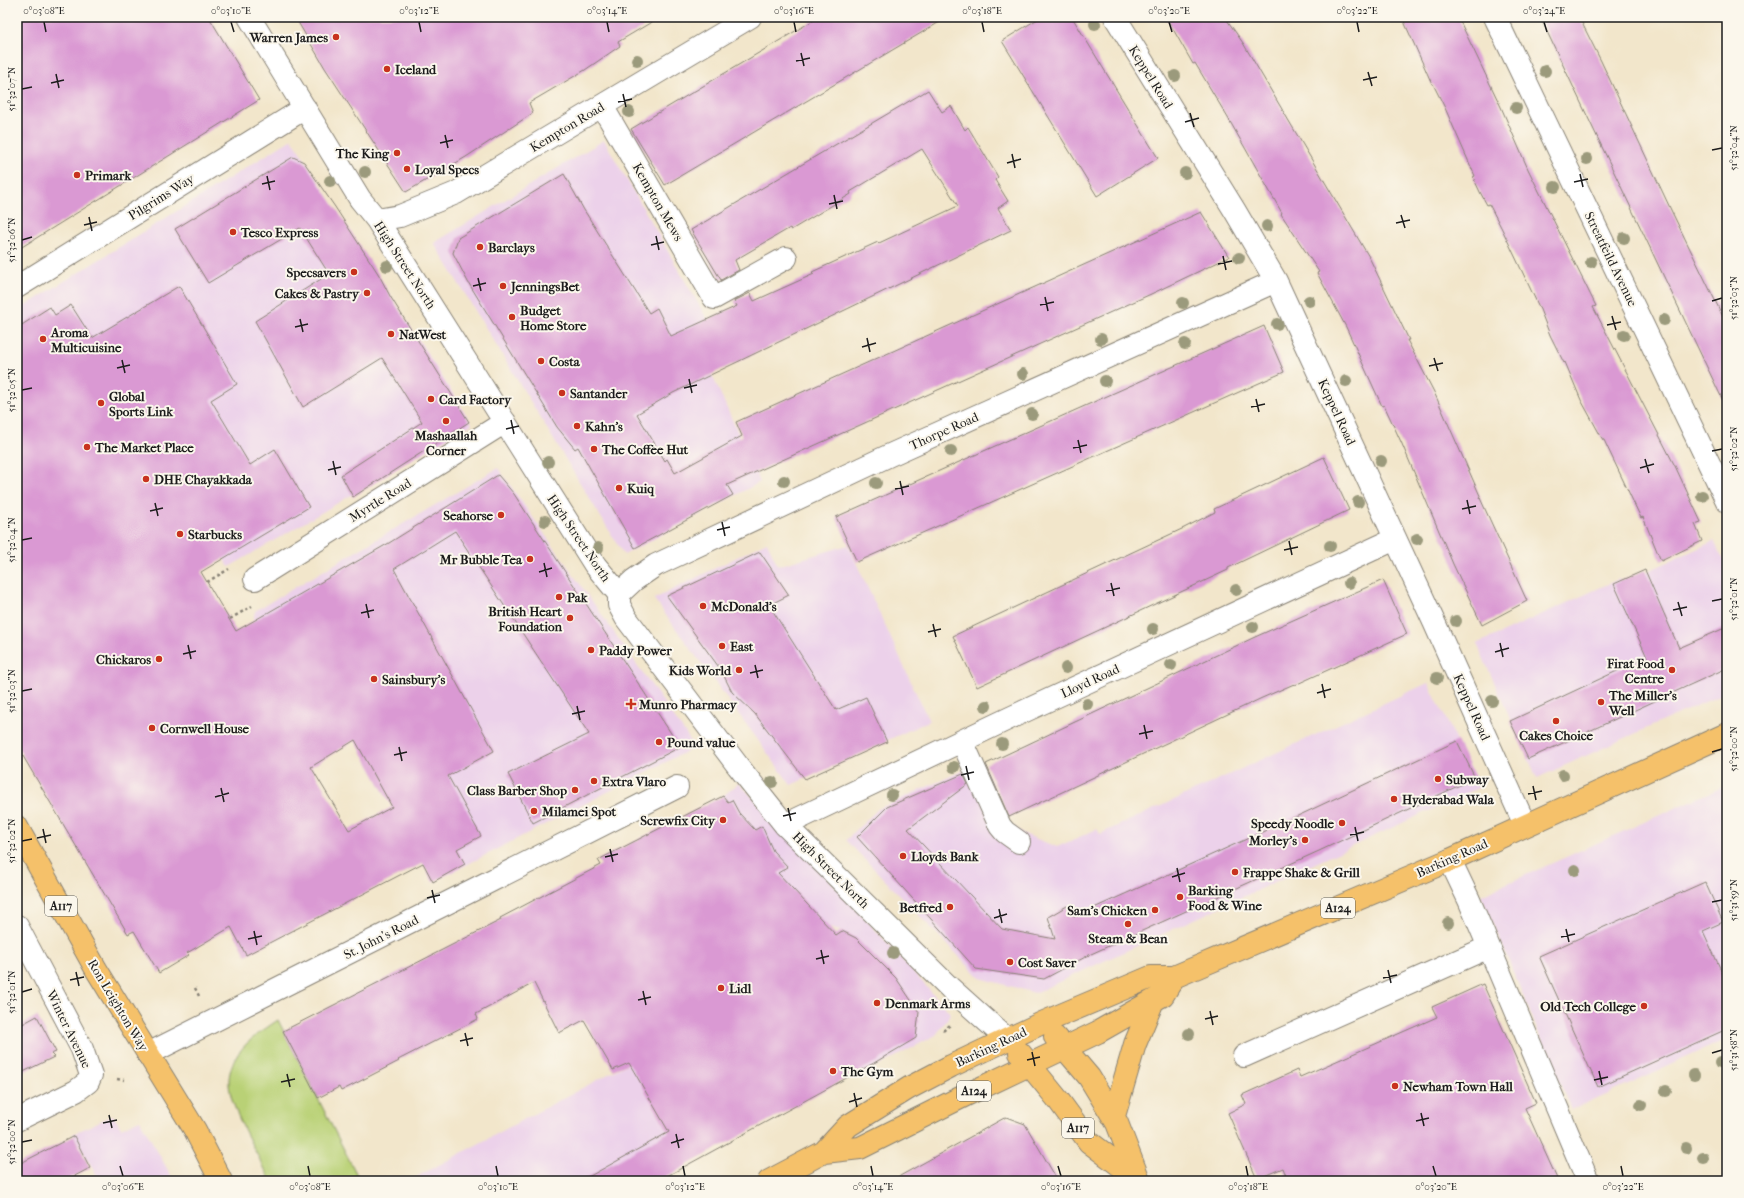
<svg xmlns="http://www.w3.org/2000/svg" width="1744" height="1198" font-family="'IM FELL French Canon',serif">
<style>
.built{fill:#ecd1ea}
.green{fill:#b9d176;stroke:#6a7649}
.building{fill:#da99d3;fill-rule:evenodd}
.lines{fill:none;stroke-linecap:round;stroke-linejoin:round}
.minor-casing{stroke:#878174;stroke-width:24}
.major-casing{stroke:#878174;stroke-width:24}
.path{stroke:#878174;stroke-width:2.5;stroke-dasharray:3 3;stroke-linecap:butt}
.minor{stroke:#fff;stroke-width:22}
.major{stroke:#f5c16b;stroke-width:22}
.tree{fill:#9b9a7c}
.ticks{fill:none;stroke:#1c1c1c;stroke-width:1.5}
.poi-dot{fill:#c8321e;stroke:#fbf7ec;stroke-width:1.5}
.labels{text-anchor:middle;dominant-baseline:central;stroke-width:4;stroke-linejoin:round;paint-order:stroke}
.shield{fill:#fbf7ec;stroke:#5f5e5a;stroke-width:1}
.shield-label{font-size:12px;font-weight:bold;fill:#1c1c1c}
.poi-label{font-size:13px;font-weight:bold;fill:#1c1c1c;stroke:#fbf7ec;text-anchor:start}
.street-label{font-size:13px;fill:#1c1c1c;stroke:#fbf7ec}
.neatline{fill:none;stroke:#1c1c1c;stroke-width:1.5}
.ticks-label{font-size:10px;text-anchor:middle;fill:#1c1c1c}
</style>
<rect width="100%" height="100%" fill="#fbf7ec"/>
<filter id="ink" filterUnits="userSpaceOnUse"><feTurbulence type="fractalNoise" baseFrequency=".025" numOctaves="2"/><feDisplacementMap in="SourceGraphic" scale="8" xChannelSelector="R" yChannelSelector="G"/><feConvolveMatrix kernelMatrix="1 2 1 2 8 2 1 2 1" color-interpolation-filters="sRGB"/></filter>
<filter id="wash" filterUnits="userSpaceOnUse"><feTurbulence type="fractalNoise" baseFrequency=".012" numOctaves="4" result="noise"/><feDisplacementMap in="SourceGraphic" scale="16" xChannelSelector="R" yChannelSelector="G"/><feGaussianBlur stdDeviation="0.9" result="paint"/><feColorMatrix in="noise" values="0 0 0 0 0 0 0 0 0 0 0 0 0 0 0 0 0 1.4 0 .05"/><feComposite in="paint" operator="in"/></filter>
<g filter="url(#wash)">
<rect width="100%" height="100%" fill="#f2e6cb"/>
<path class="built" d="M292 139 472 424 229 567 223 558 17 502V311Z
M604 140 715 333 675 391 712 375 760 482 624 555 434 243Z
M498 468 695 747 433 882 355 740 293 688 253 621 255 611Z
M1714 541 1727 568V692L1537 778 1477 644 1619 579 1622 583Z
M767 542 778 566 848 545 929 721 791 785 654 599Z
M1428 683 1480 787 1035 993 980 978 846 840 878 809 982 762 1009 823 1024 834 1057 847 1097 829 1100 834Z
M739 783 853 905 951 1014 936 1035 856 1078 793 959 841 931 829 928 778 873 788 867 773 851 761 827 755 830 739 813 732 800 728 802 723 796Z
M1727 785V1039L1571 1110 1481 895Z
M629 1063 688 1165 659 1181H409Z
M113 1115 121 1128 140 1120 174 1181H100L73 1134Z"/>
<path class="green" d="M278 1020 360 1181H271C259 1157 227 1104 229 1080 229 1074 232 1064 235 1059 244 1042 262 1031 278 1020Z"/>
<g id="blocks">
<path class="building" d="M17 17H209L259 100 17 250Z
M295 17H660L618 42 620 46 585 70 529 103 533 113 466 157 406 192 325 68Z
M819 17H948L665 185 631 129Z
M1041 17H1072L1158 158 1097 196 1002 41Z
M1166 17H1225L1243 43 1369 257 1409 340H1407L1434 392 1481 498H1480L1527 601 1482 625 1453 564 1402 444 1384 405 1382 406 1346 327 1317 273 1319 272 1281 214 1282 213 1228 118 1195 63 1193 64Z
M1402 17H1458L1501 107 1528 169 1596 306 1593 307 1676 468 1701 522 1695 524 1702 541 1661 561 1643 517 1641 518 1604 440H1603L1581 400 1565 362 1564 363 1550 335 1539 307 1502 229 1489 204 1487 205 1480 192 1473 177 1475 176 1445 108 1433 84H1432Z
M1540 17H1579L1601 61 1671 210 1727 325V409Z
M928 90 942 112 951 106 965 130 968 127 998 177 995 180 1008 201 998 208 1011 230 673 393 637 414 665 461 667 459 675 473 742 436 736 422 1201 212 1229 257 1151 294 727 485 733 495 635 548 578 447 575 449 557 427 468 282 453 253 458 238 564 174 584 210 649 313 657 308 671 336 737 306 734 301 750 293 754 301 814 274 812 272 878 242 879 243 958 206 922 149 850 192 851 194 791 230 790 228 735 260 739 270 721 280 691 230Z
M293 157 304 162 335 207 379 275 390 296 469 422 353 497 341 475 422 422 382 358 303 407 255 321 329 274 300 228 208 283 175 229Z
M179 286 237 384 211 400 250 465 275 449 309 507 201 572 236 631 389 543 498 475 514 494 680 747 533 823 508 774 589 734 455 531 394 569 494 751 448 776 481 836 457 849 465 864 433 882 423 863 246 955 231 927 187 953 189 955 159 973 134 931 128 934 17 746V328L50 307 55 315 71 305 92 338ZM355 740 392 807 349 830 311 767Z
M1264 326 1284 372 857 562 836 517Z
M1324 457 1349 510 1228 568V570L977 687 953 636 1184 528 1215 512 1214 509Z
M760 552 789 595 769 605 836 710 866 697 887 742 805 779 755 714 732 692 721 670 667 596Z
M1645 570 1679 648 1727 627V668L1528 759 1510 721 1647 657 1614 584Z
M1383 580 1407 634 1295 685 1294 684 1262 698 1009 817 986 764 1255 637Z
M1457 741 1475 778 1319 851 1091 954 1044 979 976 969 857 837 887 807 963 774 968 784 908 829 1002 929 1055 939 1048 917 1067 906 1074 917 1302 814Z
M723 796 728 802 732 800 739 813 755 830 762 826 773 851 788 867 778 873 836 935 842 931 856 938 896 978 919 1012 916 1038 874 1063 658 1181H581L669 1132 629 1063 613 1070 584 1020 559 1033 534 983 476 1014 478 1019 398 1060 399 1061 341 1091 339 1087 318 1098 283 1031 501 920 500 918 601 865 598 860Z
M1705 882 1723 922 1703 931 1727 983V1029L1598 1087 1539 956Z
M1483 984 1536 1103 1525 1108 1558 1181H1288L1283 1168 1257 1179 1228 1113 1246 1104 1242 1095 1297 1070 1300 1077 1437 1017 1432 1007Z
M37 1016 56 1052 51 1054 54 1057 17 1075V1027Z
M1006 1117 1025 1124 1058 1181H891Z
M74 1136 90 1168 65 1181H17V1165Z"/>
</g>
</g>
<g filter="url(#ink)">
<use href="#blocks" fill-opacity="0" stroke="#878174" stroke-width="1"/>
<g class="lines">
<g class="minor-casing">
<path id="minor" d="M249 17 360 199 377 220 595 565 619 594V605L626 618 738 766 785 825 950 988 1008 1040
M1115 17 1235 211 1276 281 1434 622 1525 825
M1495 17 1727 501
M602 106 714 298 786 258
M377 220 400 216 456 193 750 17
M17 287 305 108
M255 579 505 422
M619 594 634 580 656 565 890 455 1276 281
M962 741 1000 826 1005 832 1019 842
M785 825 1012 717 1395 539
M1450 860 1469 900 1588 1181
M17 926 82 1049 91 1075 88 1082 76 1091 17 1120
M148 1054 677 787
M1244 1056 1489 947"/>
</g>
<g class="major-casing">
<path id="major" d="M17 827 96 969 195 1130 221 1181
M1055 1037 1089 1077 1117 1123 1139 1180
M1020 1053 1059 1101 1089 1142 1139 1180
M1114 1116 1135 1044 1153 1001
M824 1152 860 1148 966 1095 1098 1032 1163 995 1174 977
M769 1181 824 1152 848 1126 909 1088 951 1066 1042 1023 1151 977H1174L1450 860 1727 734"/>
</g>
<path class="path" d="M207 582 229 569
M230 619 252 606
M195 988 199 996
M943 1031 950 1025
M117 1079 124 1080"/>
<use href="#minor" class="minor"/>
<use href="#major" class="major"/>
</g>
<g class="tree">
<circle cx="1095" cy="24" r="6"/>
<circle cx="637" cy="60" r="6"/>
<circle cx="1545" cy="71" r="6"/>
<circle cx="1175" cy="76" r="6"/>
<circle cx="1516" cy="108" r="6"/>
<circle cx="629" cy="112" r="6"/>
<circle cx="1587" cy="159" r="6"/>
<circle cx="365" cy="172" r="6"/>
<circle cx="1185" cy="173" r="6"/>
<circle cx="330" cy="181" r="6"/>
<circle cx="1555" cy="187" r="6"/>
<circle cx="1267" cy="226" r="6"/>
<circle cx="1624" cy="238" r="6"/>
<circle cx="1239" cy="258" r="6"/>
<circle cx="1591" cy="262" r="6"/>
<circle cx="387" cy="266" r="6"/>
<circle cx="1309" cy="301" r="6"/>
<circle cx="1183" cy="303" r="6"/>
<circle cx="1664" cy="320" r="6"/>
<circle cx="1277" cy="324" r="6"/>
<circle cx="1624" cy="335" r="6"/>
<circle cx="1101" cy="339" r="6"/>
<circle cx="1185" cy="344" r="6"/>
<circle cx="1023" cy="374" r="6"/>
<circle cx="1105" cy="381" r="6"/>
<circle cx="1346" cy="381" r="6"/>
<circle cx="1032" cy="414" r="6"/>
<circle cx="951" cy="451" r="6"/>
<circle cx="1381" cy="461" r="6"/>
<circle cx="548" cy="462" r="6"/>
<circle cx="784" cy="481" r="6"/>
<circle cx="876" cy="483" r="6"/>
<circle cx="1702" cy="496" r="6"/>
<circle cx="1358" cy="502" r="6"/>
<circle cx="545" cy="521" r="6"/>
<circle cx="1417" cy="539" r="6"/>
<circle cx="1330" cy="546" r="6"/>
<circle cx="598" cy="548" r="6"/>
<circle cx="1349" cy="583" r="6"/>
<circle cx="1236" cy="590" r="6"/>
<circle cx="1456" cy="621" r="6"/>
<circle cx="1253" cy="627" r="6"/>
<circle cx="1153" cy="629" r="6"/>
<circle cx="1171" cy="665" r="6"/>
<circle cx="1066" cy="668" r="6"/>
<circle cx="1437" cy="678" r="6"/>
<circle cx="1492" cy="701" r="6"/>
<circle cx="1087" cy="704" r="6"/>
<circle cx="986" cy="706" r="6"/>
<circle cx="1002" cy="744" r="6"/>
<circle cx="954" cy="767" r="6"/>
<circle cx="1563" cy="775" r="6"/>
<circle cx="772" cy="782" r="6"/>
<circle cx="892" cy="795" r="6"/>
<circle cx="1575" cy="870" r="6"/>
<circle cx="1448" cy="923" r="6"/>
<circle cx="893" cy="953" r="6"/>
<circle cx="1189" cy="1034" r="6"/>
<circle cx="1720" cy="1063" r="6"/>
<circle cx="1694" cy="1075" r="6"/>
<circle cx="1666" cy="1091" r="6"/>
<circle cx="1641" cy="1105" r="6"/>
<circle cx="1686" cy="1148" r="6"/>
<circle cx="1703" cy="1158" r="6"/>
</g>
</g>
<path class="ticks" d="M44 22 46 32M231 22 234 32M419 22 421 32M607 22 609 32M794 22 796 32M982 22 984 32M1169 22 1172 32M1357 22 1359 32M1544 22 1547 32M801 53 804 66M796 61 810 58M1368 72 1372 86M56 74 59 88M1363 80 1377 77M51 83 64 80M22 89 32 87M623 94 626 107M618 102 632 99M1190 113 1194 127M1185 122 1199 118M445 135 448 148M440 143 453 140M1712 150 1722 148M1012 154 1015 168M1007 163 1021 159M1580 174 1583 187M267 176 270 190M1574 182 1588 179M262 184 275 181M834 195 837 209M829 204 843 201M1401 215 1405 228M89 217 92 231M1396 223 1410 220M84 225 97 222M656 236 659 250M22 240 32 237M651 245 664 242M1223 256 1226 270M1218 264 1232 261M478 278 481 291M473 286 486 283M1045 297 1048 311M1712 301 1722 298M1040 305 1054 302M1612 316 1616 330M300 319 303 332M1607 325 1621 322M295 327 308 324M867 338 870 352M862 347 876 343M1434 358 1438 371M122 360 125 373M1429 366 1443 363M117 368 130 365M689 379 692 393M684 388 697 385M22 390 32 388M1256 399 1259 412M1251 407 1265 404M511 420 514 434M506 429 519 426M1078 440 1081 453M1073 448 1087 445M1712 451 1722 449M1645 459 1649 473M333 461 336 475M1640 468 1654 464M328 470 341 467M900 481 903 495M895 489 909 486M1467 500 1470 514M155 503 158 516M1462 509 1476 506M150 511 163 508M722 522 725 536M717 530 730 527M22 540 32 538M1289 541 1292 555M1284 550 1298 547M544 563 547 577M539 572 552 568M1111 583 1114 596M1106 591 1120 588M1712 601 1722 599M1678 602 1682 616M366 604 369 618M1673 610 1687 607M361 613 374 610M933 624 936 637M928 632 941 629M1500 643 1503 657M188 645 191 659M1495 652 1509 648M183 654 196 651M755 665 758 678M750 673 763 670M1322 684 1325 698M22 691 32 689M1317 693 1331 689M577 706 580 720M572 714 585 711M1144 725 1147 739M1139 734 1153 731M399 747 402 761M1712 752 1722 749M394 755 407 752M966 766 969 780M961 775 974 772M1533 786 1536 800M221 788 224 802M1528 794 1542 791M215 797 229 793M788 808 791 821M783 816 796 813M1355 827 1358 841M43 829 46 843M1350 835 1364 832M37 838 51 835M22 841 32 839M610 849 613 862M605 857 618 854M1177 868 1180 882M1172 877 1185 873M432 890 435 903M427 898 440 895M1712 902 1722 900M999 909 1002 923M994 918 1007 914M1566 929 1569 942M254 931 257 945M1561 937 1575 934M248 939 262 936M821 950 824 964M816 959 829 956M1388 970 1391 983M76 972 79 986M1383 978 1397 975M70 980 84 977M643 991 646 1005M22 992 32 989M638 1000 651 997M1210 1011 1213 1025M1205 1019 1218 1016M465 1033 468 1046M460 1041 473 1038M1032 1052 1035 1066M1712 1053 1722 1050M1027 1060 1040 1057M1599 1071 1602 1085M287 1074 290 1087M1594 1080 1608 1077M281 1082 295 1079M854 1093 857 1107M849 1102 862 1098M1421 1113 1424 1126M109 1115 112 1128M1416 1121 1429 1118M103 1123 117 1120M676 1134 679 1148M22 1142 32 1140M671 1143 684 1139M120 1166 123 1176M308 1166 310 1176M496 1166 498 1176M683 1166 685 1176M871 1166 873 1176M1058 1166 1061 1176M1246 1166 1248 1176M1433 1166 1436 1176M1621 1166 1623 1176"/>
<g class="poi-dot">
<circle cx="336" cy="37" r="4"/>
<circle cx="387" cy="69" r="4"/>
<circle cx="397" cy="153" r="4"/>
<circle cx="407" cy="169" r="4"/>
<circle cx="77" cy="175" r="4"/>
<circle cx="233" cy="232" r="4"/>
<circle cx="480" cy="247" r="4"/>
<circle cx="354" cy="272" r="4"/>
<circle cx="503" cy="286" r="4"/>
<circle cx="367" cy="293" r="4"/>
<circle cx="512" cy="317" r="4"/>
<circle cx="391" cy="334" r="4"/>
<circle cx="43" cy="339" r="4"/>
<circle cx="541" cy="361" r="4"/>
<circle cx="562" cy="393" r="4"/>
<circle cx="431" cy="399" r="4"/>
<circle cx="101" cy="403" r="4"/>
<circle cx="446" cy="421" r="4"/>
<circle cx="577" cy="426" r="4"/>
<circle cx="87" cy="447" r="4"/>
<circle cx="594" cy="449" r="4"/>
<circle cx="146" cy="479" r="4"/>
<circle cx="619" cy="488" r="4"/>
<circle cx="501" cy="515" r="4"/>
<circle cx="180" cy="534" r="4"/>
<circle cx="530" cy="559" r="4"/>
<circle cx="559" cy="597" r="4"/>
<circle cx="703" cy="606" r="4"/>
<circle cx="570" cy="618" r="4"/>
<circle cx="722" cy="646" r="4"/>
<circle cx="591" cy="650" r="4"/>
<circle cx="159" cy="659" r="4"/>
<circle cx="739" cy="670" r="4"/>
<circle cx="1672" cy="670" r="4"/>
<circle cx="374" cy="679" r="4"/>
<circle cx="1601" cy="702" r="4"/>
<path d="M629 698h4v4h4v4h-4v4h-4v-4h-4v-4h4z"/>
<circle cx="1556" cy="721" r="4"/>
<circle cx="152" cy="728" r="4"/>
<circle cx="659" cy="742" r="4"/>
<circle cx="1438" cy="779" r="4"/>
<circle cx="594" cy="781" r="4"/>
<circle cx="575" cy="790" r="4"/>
<circle cx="1394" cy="799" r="4"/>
<circle cx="534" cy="811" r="4"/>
<circle cx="723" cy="820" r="4"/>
<circle cx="1342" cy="823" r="4"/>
<circle cx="1305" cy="840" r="4"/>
<circle cx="903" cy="856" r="4"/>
<circle cx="1235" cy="872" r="4"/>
<circle cx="1180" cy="897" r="4"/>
<circle cx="950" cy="907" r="4"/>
<circle cx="1155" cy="910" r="4"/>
<circle cx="1128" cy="924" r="4"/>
<circle cx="1010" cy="962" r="4"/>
<circle cx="721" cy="988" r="4"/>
<circle cx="877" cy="1003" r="4"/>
<circle cx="1644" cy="1006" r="4"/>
<circle cx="833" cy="1071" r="4"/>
<circle cx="1395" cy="1086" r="4"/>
</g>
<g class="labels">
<g class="shield">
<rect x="45" y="896" width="32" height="20" rx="3"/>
<rect x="1321" y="898" width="34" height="20" rx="3"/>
<rect x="957" y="1081" width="34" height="20" rx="3"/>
<rect x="1062" y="1118" width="32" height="20" rx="3"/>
</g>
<g class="shield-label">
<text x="61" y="906">A117</text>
<text x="1338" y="908">A124</text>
<text x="974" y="1091">A124</text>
<text x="1078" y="1128">A117</text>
</g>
<g class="poi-label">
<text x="328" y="37" text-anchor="end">Warren James</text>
<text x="395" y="69">Iceland</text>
<text x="389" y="153" text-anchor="end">The King</text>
<text x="415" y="169">Loyal Specs</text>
<text x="85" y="175">Primark</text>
<text x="241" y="232">Tesco Express</text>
<text x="488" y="247">Barclays</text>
<text x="346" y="272" text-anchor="end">Specsavers</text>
<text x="511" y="286">JenningsBet</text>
<text x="359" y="293" text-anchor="end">Cakes &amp; Pastry</text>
<text x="520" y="310">Budget<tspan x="520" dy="15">Home Store</tspan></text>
<text x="51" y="332">Aroma<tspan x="51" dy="15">Multicuisine</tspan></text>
<text x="399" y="334">NatWest</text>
<text x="549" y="361">Costa</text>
<text x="570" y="393">Santander</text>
<text x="109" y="396">Global<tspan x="109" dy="15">Sports Link</tspan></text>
<text x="439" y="399">Card Factory</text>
<text x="585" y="426">Kahn's</text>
<text x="446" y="435" text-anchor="middle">Mashaallah<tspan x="446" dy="15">Corner</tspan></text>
<text x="95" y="447">The Market Place</text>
<text x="602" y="449">The Coffee Hut</text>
<text x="154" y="479">DHE Chayakkada</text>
<text x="627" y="488">Kuiq</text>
<text x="493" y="515" text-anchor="end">Seahorse</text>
<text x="188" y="534">Starbucks</text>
<text x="522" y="559" text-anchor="end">Mr Bubble Tea</text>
<text x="567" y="597">Pak</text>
<text x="711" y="606">McDonald's</text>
<text x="562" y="611" text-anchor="end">British Heart<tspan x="562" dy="15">Foundation</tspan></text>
<text x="730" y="646">East</text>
<text x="599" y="650">Paddy Power</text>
<text x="151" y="659" text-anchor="end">Chickaros</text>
<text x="1664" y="663" text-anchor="end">Firat Food<tspan x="1664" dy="15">Centre</tspan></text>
<text x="731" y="670" text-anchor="end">Kids World</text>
<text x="382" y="679">Sainsbury's</text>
<text x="1609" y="695">The Miller's<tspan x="1609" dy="15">Well</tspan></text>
<text x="639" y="704">Munro Pharmacy</text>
<text x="160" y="728">Cornwell House</text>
<text x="1556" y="735" text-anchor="middle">Cakes Choice</text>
<text x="667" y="742">Pound value</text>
<text x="1446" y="779">Subway</text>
<text x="602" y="781">Extra Vlaro</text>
<text x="567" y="790" text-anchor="end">Class Barber Shop</text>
<text x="1402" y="799">Hyderabad Wala</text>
<text x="542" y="811">Milamei Spot</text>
<text x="715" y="820" text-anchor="end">Screwfix City</text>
<text x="1334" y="823" text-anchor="end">Speedy Noodle</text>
<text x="1297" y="840" text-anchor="end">Morley's</text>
<text x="911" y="856">Lloyds Bank</text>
<text x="1243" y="872">Frappe Shake &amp; Grill</text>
<text x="1188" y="890">Barking<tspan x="1188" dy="15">Food &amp; Wine</tspan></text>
<text x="942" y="907" text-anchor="end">Betfred</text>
<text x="1147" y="910" text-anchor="end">Sam's Chicken</text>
<text x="1128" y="938" text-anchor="middle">Steam &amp; Bean</text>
<text x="1018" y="962">Cost Saver</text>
<text x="729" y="988">Lidl</text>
<text x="885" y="1003">Denmark Arms</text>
<text x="1636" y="1006" text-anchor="end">Old Tech College</text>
<text x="841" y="1071">The Gym</text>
<text x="1403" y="1086">Newham Town Hall</text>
</g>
<g class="street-label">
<text transform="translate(1151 77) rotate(58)">Keppel Road</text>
<text transform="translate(567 127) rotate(-31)">Kempton Road</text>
<text transform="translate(161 197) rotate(-32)">Pilgrims Way</text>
<text transform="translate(658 202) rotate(60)">Kempton Mews</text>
<text transform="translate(1611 259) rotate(64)">Streatfeild Avenue</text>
<text transform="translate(405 265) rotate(57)">High Street North</text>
<text transform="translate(1337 412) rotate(65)">Keppel Road</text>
<text transform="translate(944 431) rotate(-24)">Thorpe Road</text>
<text transform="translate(380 500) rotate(-32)">Myrtle Road</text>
<text transform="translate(579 538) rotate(56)">High Street North</text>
<text transform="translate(1090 681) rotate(-25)">Lloyd Road</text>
<text transform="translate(1472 707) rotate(66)">Keppel Road</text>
<text transform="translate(1452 858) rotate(-24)">Barking Road</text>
<text transform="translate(831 870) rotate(45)">High Street North</text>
<text transform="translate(381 937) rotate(-27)">St. John's Road</text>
<text transform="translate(118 1005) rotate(59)">Ron Leighton Way</text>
<text transform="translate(69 1029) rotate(64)">Winter Avenue</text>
<text transform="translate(991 1047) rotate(-25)">Barking Road</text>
</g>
</g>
<rect width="1744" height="1198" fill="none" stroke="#fbf7ec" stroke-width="44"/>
<rect x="22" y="22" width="1700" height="1154" class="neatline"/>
<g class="ticks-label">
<text x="44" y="14">0°03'08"E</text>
<text x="231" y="14">0°03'10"E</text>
<text x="419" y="14">0°03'12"E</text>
<text x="607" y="14">0°03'14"E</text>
<text x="794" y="14">0°03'16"E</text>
<text x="982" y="14">0°03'18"E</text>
<text x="1169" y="14">0°03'20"E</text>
<text x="1357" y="14">0°03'22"E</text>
<text x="1544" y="14">0°03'24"E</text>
<text transform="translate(11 89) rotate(-90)" y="4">51°32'07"N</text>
<text transform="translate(1733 148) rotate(-90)" y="4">51°32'04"N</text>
<text transform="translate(11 240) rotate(-90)" y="4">51°32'06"N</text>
<text transform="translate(1733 298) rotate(-90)" y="4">51°32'03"N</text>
<text transform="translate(11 390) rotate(-90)" y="4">51°32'05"N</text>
<text transform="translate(1733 449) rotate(-90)" y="4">51°32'02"N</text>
<text transform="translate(11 540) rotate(-90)" y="4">51°32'04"N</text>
<text transform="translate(1733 599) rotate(-90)" y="4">51°32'01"N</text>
<text transform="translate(11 691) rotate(-90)" y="4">51°32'03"N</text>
<text transform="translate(1733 749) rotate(-90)" y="4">51°32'00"N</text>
<text transform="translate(11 841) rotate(-90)" y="4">51°32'02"N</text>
<text transform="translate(1733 900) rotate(-90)" y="4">51°31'59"N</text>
<text transform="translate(11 992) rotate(-90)" y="4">51°32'01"N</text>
<text transform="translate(1733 1050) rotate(-90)" y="4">51°31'58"N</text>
<text transform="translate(11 1142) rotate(-90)" y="4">51°32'00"N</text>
<text x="123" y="1190">0°03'06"E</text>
<text x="310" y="1190">0°03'08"E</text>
<text x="498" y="1190">0°03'10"E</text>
<text x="685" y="1190">0°03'12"E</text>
<text x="873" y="1190">0°03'14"E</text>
<text x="1061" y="1190">0°03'16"E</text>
<text x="1248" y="1190">0°03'18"E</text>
<text x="1436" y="1190">0°03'20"E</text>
<text x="1623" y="1190">0°03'22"E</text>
</g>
</svg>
